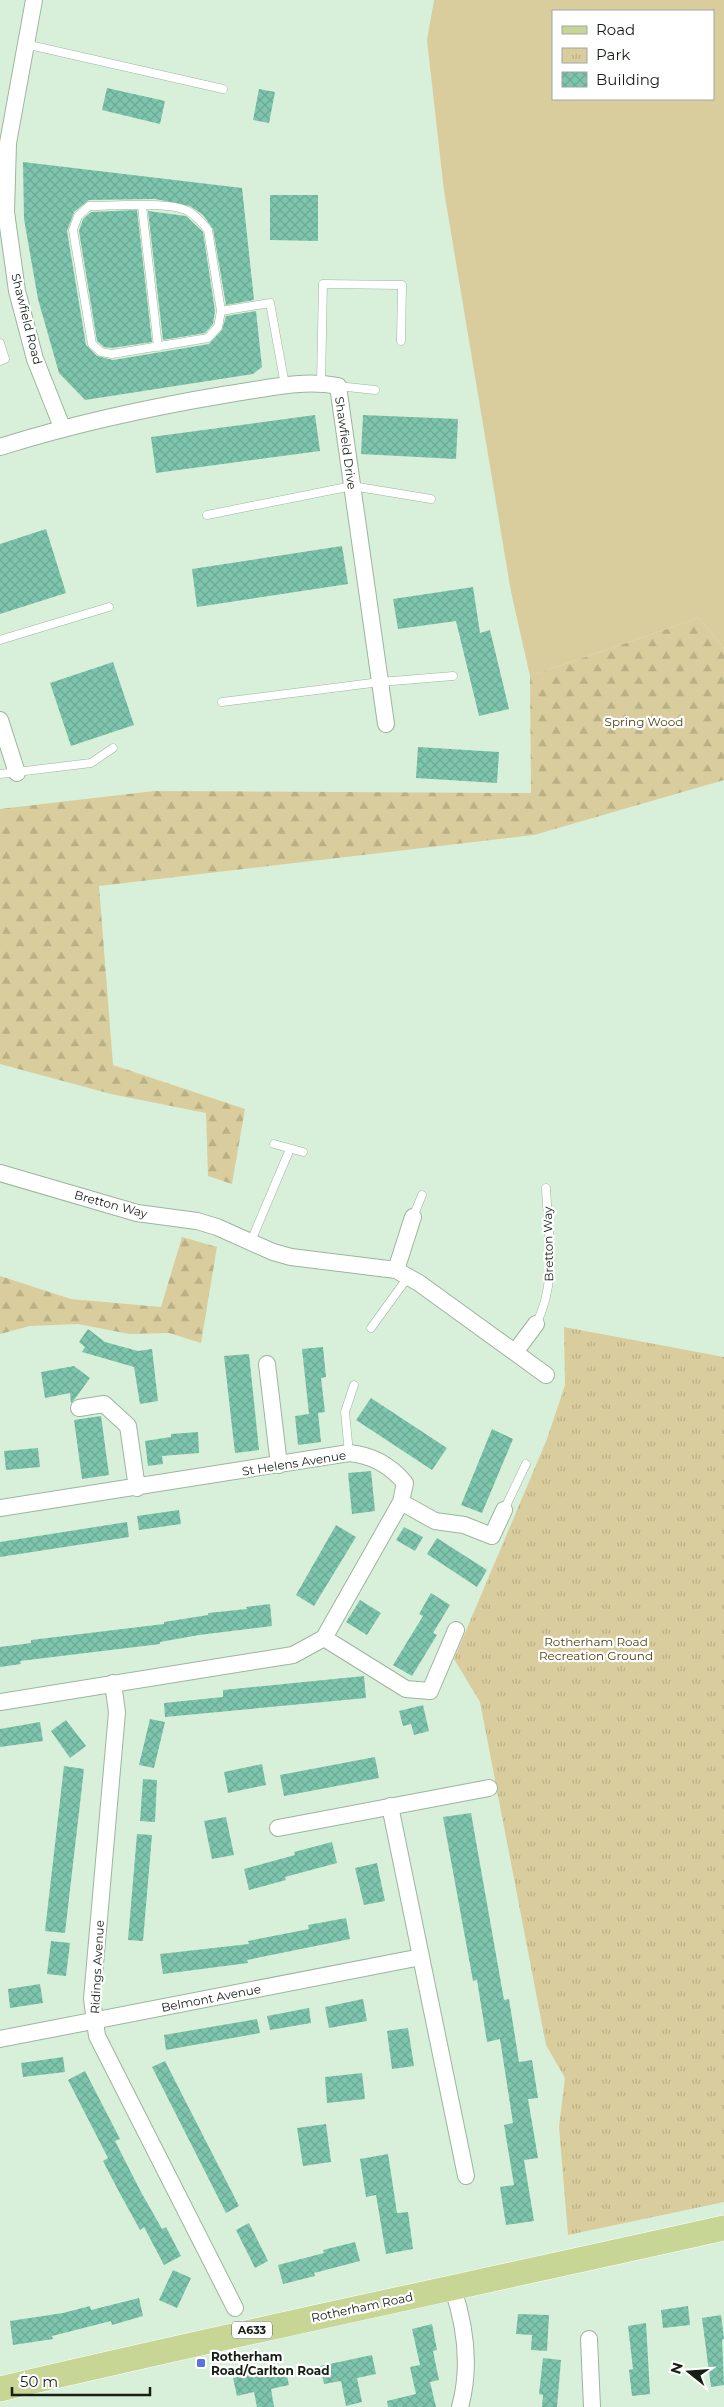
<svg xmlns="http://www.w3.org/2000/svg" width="724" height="2407" font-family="Montserrat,sans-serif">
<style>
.grass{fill:#d9cd9d;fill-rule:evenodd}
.forest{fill:url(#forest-firs)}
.park{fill:url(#park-tufts)}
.building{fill:url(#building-cross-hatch)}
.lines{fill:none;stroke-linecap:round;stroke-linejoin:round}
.service-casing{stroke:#9db49e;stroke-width:9}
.minor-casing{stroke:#9db49e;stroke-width:18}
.primary-casing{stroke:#fff;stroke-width:26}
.service{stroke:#fff;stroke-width:8}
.minor{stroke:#fff;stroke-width:16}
.primary{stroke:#c7d694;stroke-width:25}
.poi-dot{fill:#5c70e7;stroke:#fff;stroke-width:2}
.labels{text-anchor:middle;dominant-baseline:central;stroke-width:4.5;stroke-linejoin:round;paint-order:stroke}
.shield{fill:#fff;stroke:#5c625c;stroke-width:1}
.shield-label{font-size:11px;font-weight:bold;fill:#161e16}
.street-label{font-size:12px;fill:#161e16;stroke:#fff}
.park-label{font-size:12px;fill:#4b3f10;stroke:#fff}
.poi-label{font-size:12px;font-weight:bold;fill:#161e16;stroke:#fff;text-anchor:start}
</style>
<defs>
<pattern id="forest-firs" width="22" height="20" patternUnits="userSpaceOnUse" patternTransform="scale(1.25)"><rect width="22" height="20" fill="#d9cd9d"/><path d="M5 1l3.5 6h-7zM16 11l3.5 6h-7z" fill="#bab086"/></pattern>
<pattern id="park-tufts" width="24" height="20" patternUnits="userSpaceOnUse" patternTransform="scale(1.25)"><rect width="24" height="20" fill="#d9cd9d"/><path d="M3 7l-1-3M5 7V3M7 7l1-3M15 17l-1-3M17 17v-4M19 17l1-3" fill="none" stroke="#bab086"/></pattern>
<pattern id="building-cross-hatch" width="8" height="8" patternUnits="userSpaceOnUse" patternTransform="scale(1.25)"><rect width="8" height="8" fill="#7ec5ae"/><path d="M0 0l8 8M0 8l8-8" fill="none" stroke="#6ca995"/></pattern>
</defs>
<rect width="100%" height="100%" fill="#d8f0d9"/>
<path class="grass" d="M434 0H724V648L699 618 530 676 511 592 444 191 427 40ZM553 11H713V99H553Z"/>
<path class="forest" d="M699 618 724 648V780L534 835 99 886 113 1065 245 1109 232 1184 208 1176 206 1113 111 1094 0 1064V809L154 791 531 793 530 676Z
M182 1237 217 1247 201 1343 169 1333 129 1334 78 1324 30 1326 0 1334V1276L71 1299 161 1307Z"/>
<path class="park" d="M564 1327 724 1357V2202L568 2235 559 2127 565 2078 546 2045 480 1702 454 1659 547 1439 565 1385Z"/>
<path class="building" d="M107 88 165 101 160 124 102 110Z
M259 89 275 92 269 123 253 120Z
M23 162 242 188 254 300 226 305 213 229 203 215 190 206 155 199 89 200 74 212 67 231 86 345 97 356 113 360 209 344 222 330 226 316 256 311 262 367 253 374 85 400 59 373 38 299 24 219Z
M270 195H318V241L270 240Z
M137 210 152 342 112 348 104 347 97 341 79 231 83 219 91 212Z
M148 211 186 216 203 232 215 311 213 324 205 333 163 340Z
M315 415 320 451 156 473 151 437Z
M363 415 458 419 456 459 361 454Z
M46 529 66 593 0 614V544Z
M342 546 348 584 197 607 192 569Z
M473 587 480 633 490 630 509 709 479 716 456 621 398 629 393 599Z
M113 662 134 725 71 746 50 683Z
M418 747 499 752 497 783 416 778Z
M88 1329 105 1342 138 1351 152 1349 158 1401 140 1404 134 1367 82 1352 85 1347 79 1342Z
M323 1347 326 1377 321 1378 325 1412 318 1413 321 1442 298 1445 295 1416 309 1414 302 1349Z
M249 1354 259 1450 235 1453 224 1356Z
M74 1366 90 1378 74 1400 71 1403 70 1393 45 1398 41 1372Z
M371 1398 447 1448 432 1470 356 1420Z
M101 1416 109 1475 82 1479 74 1420Z
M492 1429 513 1439 482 1513 461 1505Z
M198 1432 199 1453 162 1456 163 1464 148 1466 145 1441 171 1437V1434Z
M38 1448 40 1467 6 1470 4 1451Z
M371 1471 375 1511 352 1514 348 1473Z
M179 1510 181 1524 139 1530 137 1516Z
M127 1522 129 1537 0 1557V1542Z
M336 1525 356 1537 314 1606 296 1595Z
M404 1527 423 1537 415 1551 396 1540Z
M437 1538 487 1570 477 1587 427 1554Z
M431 1593 450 1605 433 1633 437 1635 412 1676 393 1665 423 1616 419 1614Z
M360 1600 381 1613 367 1635 346 1622Z
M270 1604 272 1626 199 1635 160 1642V1644L20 1661 21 1664 0 1667V1647L31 1643V1640L164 1624V1622L208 1615V1613L247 1609 246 1607Z
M364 1676 366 1698 165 1717 164 1703 223 1697V1690Z
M423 1705 429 1731 414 1735 411 1724 403 1726 399 1711Z
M150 1719 165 1722 154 1768 139 1765Z
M66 1720 86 1746 70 1758 51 1731Z
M40 1722 43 1741 0 1747V1729Z
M375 1757 379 1778 284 1796 280 1775Z
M262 1764 266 1785 228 1793 224 1772Z
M64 1766 84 1769 65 1933 45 1931Z
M143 1779 157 1780 155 1822 140 1821Z
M471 1813 504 2000 509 1999 519 2062 532 2060 538 2098 528 2099 538 2158 524 2160 534 2221 506 2225 500 2187 514 2185 504 2125 513 2123 500 2039 487 2042 477 1980 473 1981 443 1817Z
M226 1817 234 1855 212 1859 204 1821Z
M137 1834 152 1835 143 1941 128 1940Z
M332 1842 337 1863 285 1877 286 1880 249 1890 244 1869 295 1855 294 1852Z
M377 1863 385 1901 364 1905 355 1868Z
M346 1918 350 1939 247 1960 248 1963 163 1974 160 1954 249 1944 248 1941 309 1929 308 1925Z
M51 1941 70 1943 66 1976 47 1974Z
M40 1984 43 2003 10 2008 8 1989Z
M363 1999 367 2021 329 2028 325 2007Z
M309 2008 311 2023 270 2030 267 2016Z
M257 2019 260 2033 166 2050 164 2035Z
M408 2028 414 2066 392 2069 387 2031Z
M63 2057 65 2072 23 2077 21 2063Z
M165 2061 239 2206 226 2213 152 2067Z
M85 2071 120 2139 115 2141 141 2192 162 2229 166 2227 181 2256 164 2265 144 2227 140 2230 118 2190 103 2161 108 2158 68 2080Z
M362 2073 365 2099 327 2103 325 2077Z
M326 2124 331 2162 303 2166 297 2128Z
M388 2154 397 2213 408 2212 413 2249 386 2254 376 2195 366 2197 360 2159Z
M249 2223 268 2261 255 2268 236 2230Z
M355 2242 360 2261 314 2273 315 2276 283 2284 278 2265 324 2253 323 2250Z
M173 2270 191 2278 177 2308 159 2300Z
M139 2298 143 2316 112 2325 111 2321 52 2336 53 2339 13 2345 10 2321 63 2313 90 2306 91 2310Z
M688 2306 690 2325 663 2328 661 2310Z
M518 2314 549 2315 547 2351 531 2350 532 2335 516 2334Z
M721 2315 724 2339 722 2340 724 2385 711 2387 702 2318Z
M646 2323 650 2394 632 2396 629 2370 633 2369 628 2326Z
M432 2324 437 2350 433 2351 439 2380 430 2382 436 2407H388L387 2401 416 2394 410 2367 420 2365 412 2329Z
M372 2355 376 2374 357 2378 362 2402 346 2406 341 2381 324 2384 320 2366Z
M543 2358 561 2360 557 2407H542L543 2395 539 2394Z
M285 2367 289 2385 271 2389 274 2407H257L254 2392 237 2396 233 2378Z"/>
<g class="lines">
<g class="service-casing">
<path id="service" d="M25 44 223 89
M142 206 158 347
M221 311 208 230C202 222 196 216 188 211 168 201 113 206 89 206L78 216 73 230 92 344 101 352 112 354 208 338 218 327 221 311 270 303 285 385
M0 343 5 359 0 361
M321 383 323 284 402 285 401 341
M338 386 375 390
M207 515 352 486 431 499
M0 640 109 607
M222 702 380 682 453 676
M0 774 91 763 113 748
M274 1144 303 1152
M413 1217 422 1195
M251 1241 290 1149
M536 1324C558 1283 548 1233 546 1188
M371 1328 408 1277
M349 1453 345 1412 354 1385
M504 1510 526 1464"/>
</g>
<g class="minor-casing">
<path id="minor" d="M34 0 8 143 6 212 17 291 35 359 62 427
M0 447C76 423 151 407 229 394 265 389 302 379 338 386L386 724
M0 720 17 773
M0 1173 137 1213 197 1221 217 1227 273 1252 291 1257 396 1270 419 1283 546 1375
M396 1270 413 1217
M515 1352 536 1324
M267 1364 279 1465
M79 1408 104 1404 128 1426 137 1488
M401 1502 435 1521 464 1525 492 1536 504 1510
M0 1508 349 1453C372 1455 390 1465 405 1483L401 1502 324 1638 293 1655 0 1702
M324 1638 406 1689 430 1691 456 1630
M113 1683 117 1712 92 1999 97 2036 235 2308
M390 1806 466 2176
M278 1828 489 1788
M0 2039 421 1957
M453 2289C466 2328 471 2367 460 2407
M589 2339 592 2407"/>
</g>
<g class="primary-casing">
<path id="primary" d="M0 2389C241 2332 483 2282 724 2228"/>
</g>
<use href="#service" class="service"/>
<use href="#minor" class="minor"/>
<use href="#primary" class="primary"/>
</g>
<rect class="poi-dot" x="196" y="2358" width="10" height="10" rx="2.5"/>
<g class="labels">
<rect class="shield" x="232" y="2321.5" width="40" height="17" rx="4"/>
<g class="shield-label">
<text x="252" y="2330">A633</text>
</g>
<g class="street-label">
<text transform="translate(27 319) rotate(76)">Shawfield Road</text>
<text transform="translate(346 443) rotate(82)">Shawfield Drive</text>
<text transform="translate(111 1204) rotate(15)">Bretton Way</text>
<text transform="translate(548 1244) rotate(-91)">Bretton Way</text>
<text transform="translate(294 1463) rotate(-9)">St Helens Avenue</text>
<text transform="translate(97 1967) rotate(-87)">Ridings Avenue</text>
<text transform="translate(211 1998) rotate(-11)">Belmont Avenue</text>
<text transform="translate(362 2307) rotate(-12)">Rotherham Road</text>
</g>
<g class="park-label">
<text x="644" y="721">Spring Wood</text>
<text x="596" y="1641">Rotherham Road<tspan x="596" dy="14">Recreation Ground</tspan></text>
</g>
<g class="poi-label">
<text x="211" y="2356">Rotherham<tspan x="211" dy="14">Road/Carlton Road</tspan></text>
</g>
</g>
<rect x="552" y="10" width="162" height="90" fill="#ffffff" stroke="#a2a5a2"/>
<rect x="562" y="26" width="25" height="8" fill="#c7d694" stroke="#a2a5a2"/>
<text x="596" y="35" font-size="15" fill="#161e16">Road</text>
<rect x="562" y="48" width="25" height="15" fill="url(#park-tufts)" stroke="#a2a5a2"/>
<text x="596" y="60" font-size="15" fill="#161e16">Park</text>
<rect x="562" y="72" width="25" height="15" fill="url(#building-cross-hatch)" stroke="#a2a5a2"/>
<text x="596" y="85" font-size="15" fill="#161e16">Building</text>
<g transform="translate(689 2372) rotate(287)" stroke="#ffffff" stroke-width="4" paint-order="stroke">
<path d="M0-4L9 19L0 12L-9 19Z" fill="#161e16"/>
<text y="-8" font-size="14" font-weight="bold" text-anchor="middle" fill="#161e16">N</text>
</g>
<path d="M12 2387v8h138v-8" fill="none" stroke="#161e16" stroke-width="2.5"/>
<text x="20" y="2387" font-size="15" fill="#161e16" stroke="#ffffff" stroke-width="4" paint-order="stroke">50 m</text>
</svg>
